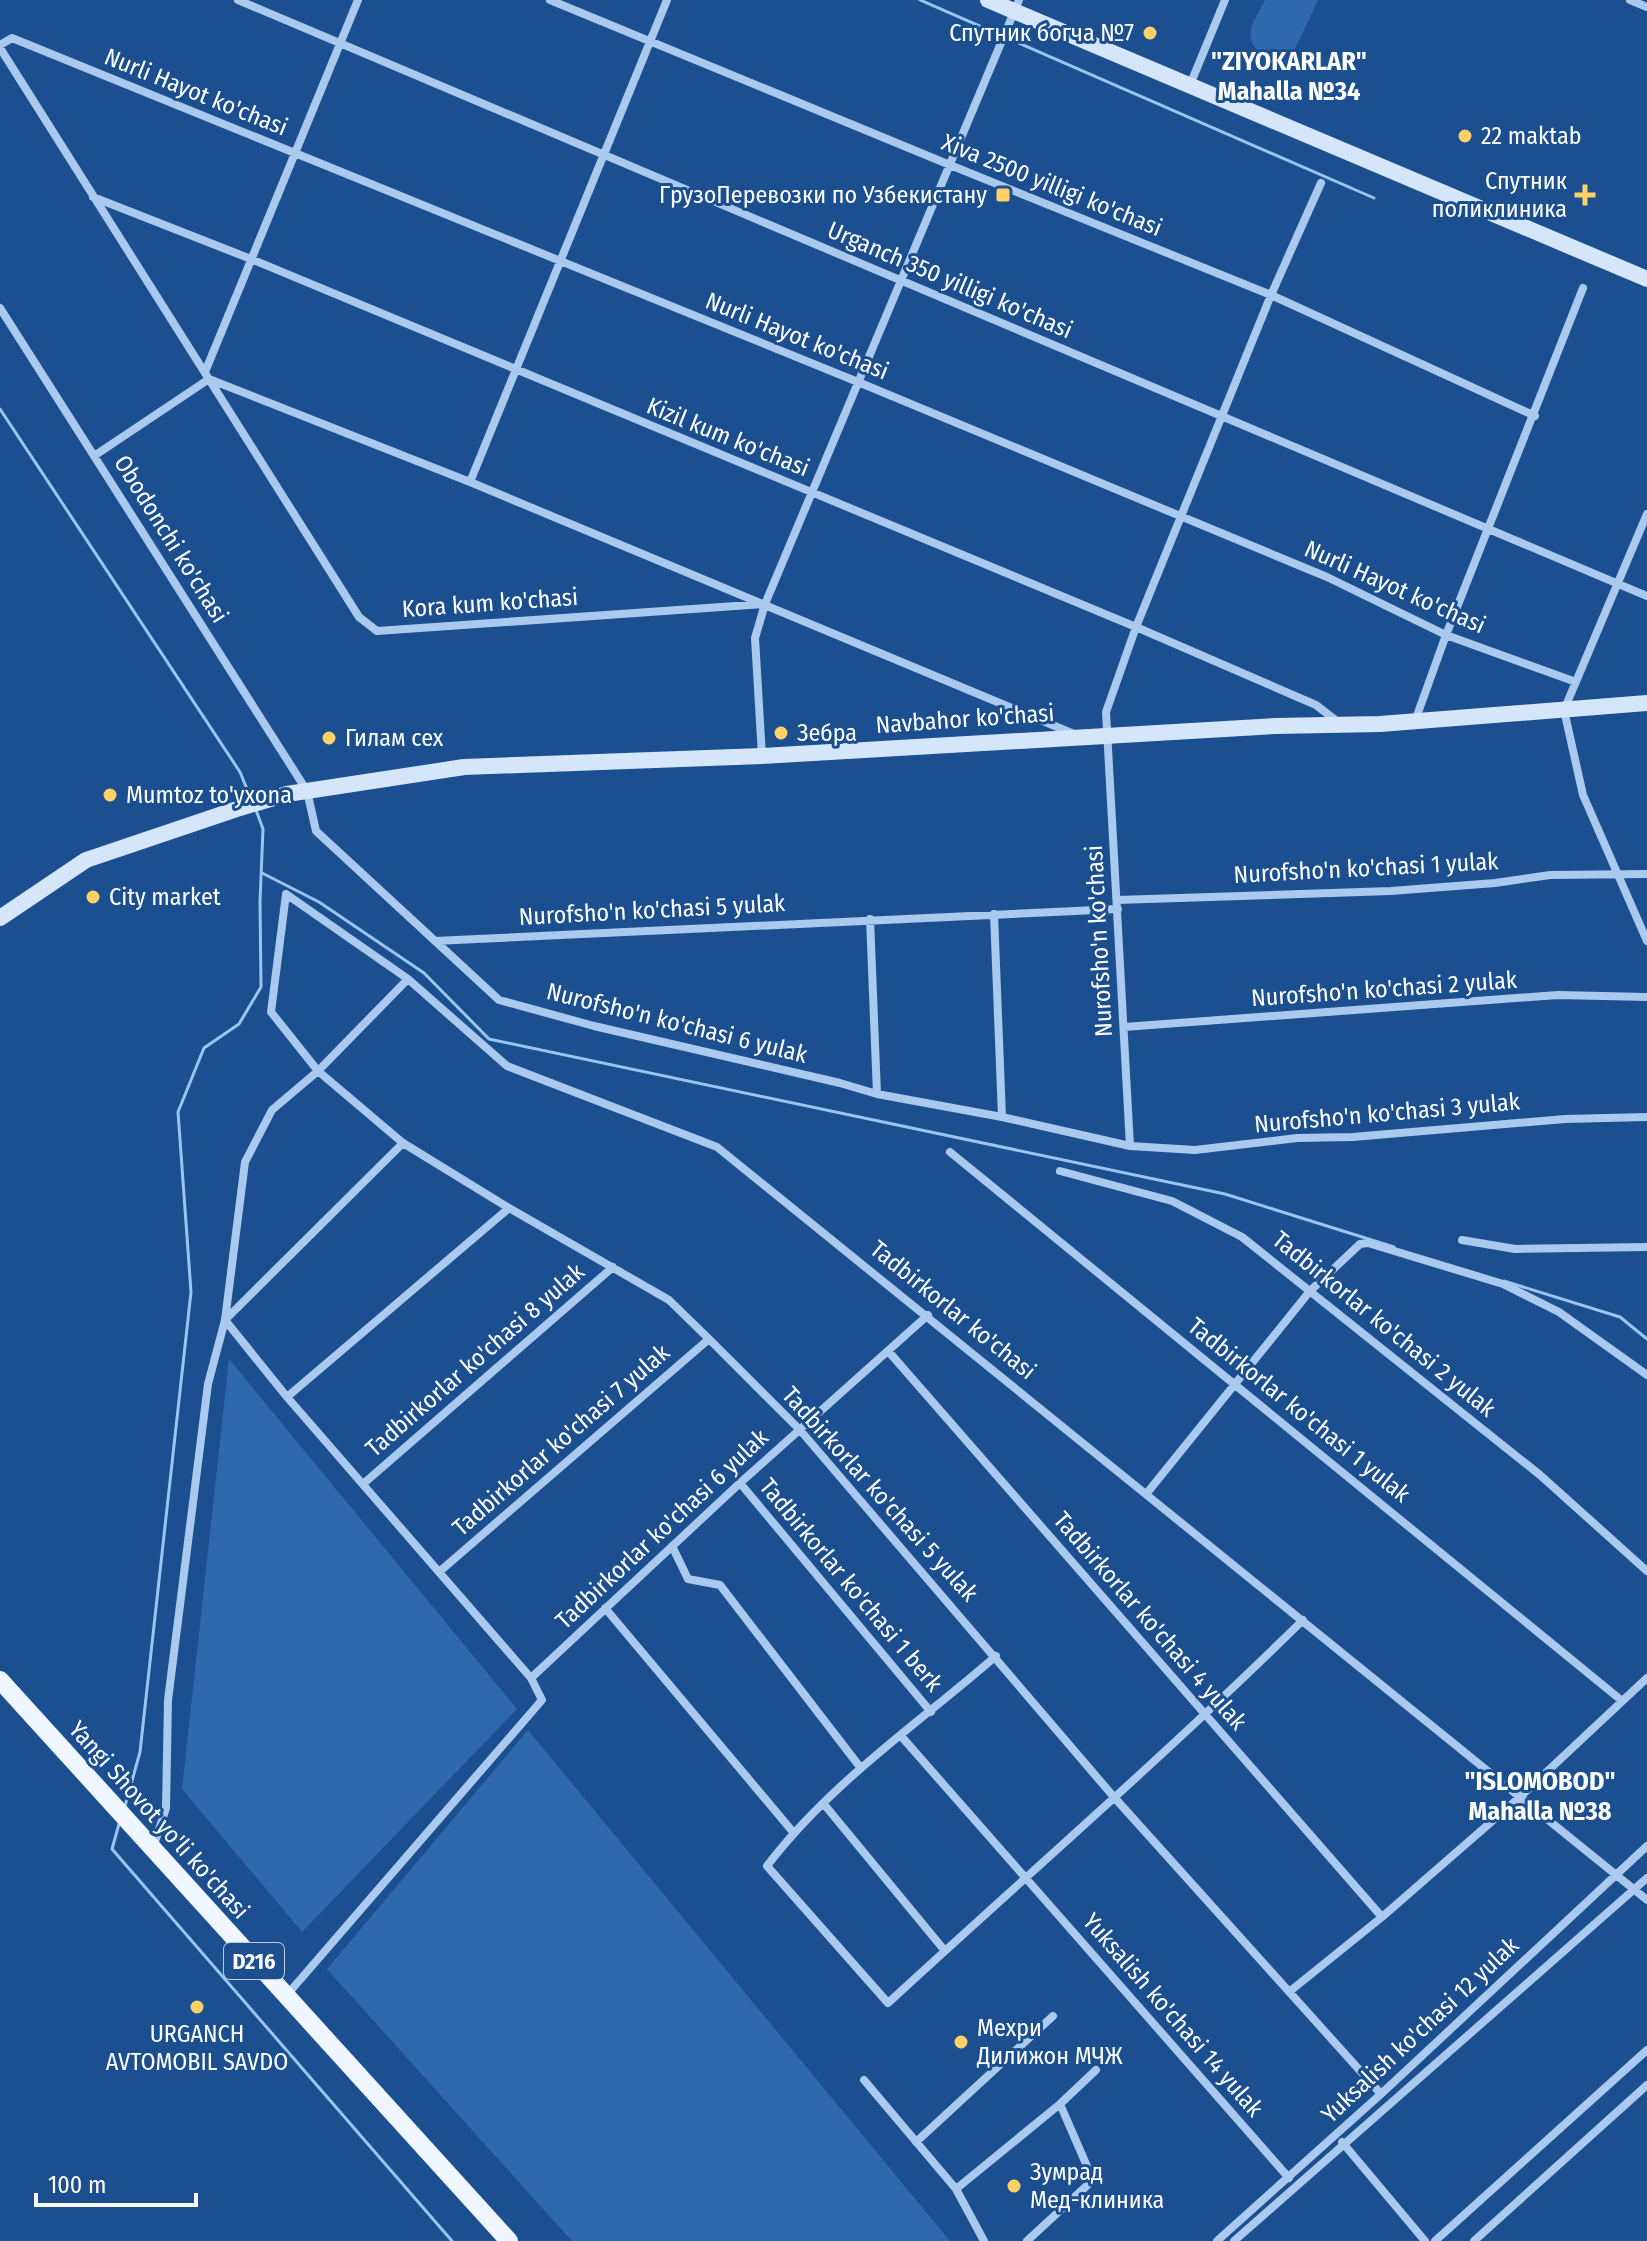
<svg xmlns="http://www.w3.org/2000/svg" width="1647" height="2241" font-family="'Fira Sans Condensed',sans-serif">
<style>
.green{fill:#2e69ad}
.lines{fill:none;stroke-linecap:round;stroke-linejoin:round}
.stream{stroke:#9cc4f0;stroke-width:3}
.street{stroke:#a9c9ee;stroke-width:8}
.secondary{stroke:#d6e6fa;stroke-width:16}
.primary{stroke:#f0f6ff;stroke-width:18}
.poi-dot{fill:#ffd166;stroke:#1b4f8f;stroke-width:3}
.labels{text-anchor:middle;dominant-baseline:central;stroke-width:6;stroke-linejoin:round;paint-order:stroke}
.shield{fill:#1b4f8f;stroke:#bbcadd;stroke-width:2}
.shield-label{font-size:22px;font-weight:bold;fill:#fff}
.poi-label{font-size:24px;fill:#fff;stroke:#1b4f8f;text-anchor:start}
.street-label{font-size:24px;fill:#fff;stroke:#1b4f8f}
.neighbourhood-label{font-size:26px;font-weight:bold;fill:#fff;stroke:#1b4f8f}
</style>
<rect width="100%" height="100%" fill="#1b4f8f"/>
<path class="green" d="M1265 0H1318L1295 49C1279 62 1246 56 1251 29 1253 20 1261 9 1265 0Z
M229 1359 517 1709 302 1932 182 1789Z
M528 1730 950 2241H572L327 1969Z"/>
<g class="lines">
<path class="stream" d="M920 0 1374 198
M0 409 240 772 251 799
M262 873 319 902 424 973 489 1039 1225 1194 1394 1247
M1504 1281 1620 1317 1647 1339
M125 1806 140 1752 191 1292 178 1112 204 1048 239 1024 261 987 260 901 263 829 256 810
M119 1824 112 1849 452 2241"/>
<path class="street" d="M238 0 1647 596
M550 0 950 165 1271 295 1535 416
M1630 0 1647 7
M0 45 12 38 858 382 1327 577 1446 635 1576 682
M0 48 359 617 377 631 765 604
M1190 85 1225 0
M93 197 251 259 1136 627 1316 705 1338 722
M0 308 307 791 316 831 499 1000 594 1026 840 1083 877 1094 1002 1117 1130 1146 1195 1150 1297 1138 1353 1137 1565 1119 1647 1117
M205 372 358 0
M94 456 209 379 470 482 1074 734
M470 482 667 0
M1647 514 1564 710 1583 795 1647 941
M1415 721 1446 635 1583 288
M762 756 755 638 765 604 1019 0
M1117 900 1391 891 1495 883 1550 875 1647 874
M994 914 1002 1117
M870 919 877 1094
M435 941 1118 909
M1124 1027 1558 995 1647 997
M403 1143 225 1320 245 1162 272 1110 318 1071 408 979
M1130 1146 1106 712 1136 627 1271 295 1321 183
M950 1152 1621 1700
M1060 1171 1172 1201 1242 1237 1540 1475 1647 1571
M1462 1240 1515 1249 1647 1247
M225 1320 287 1397 531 1678 542 1700 286 1996
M889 1352 1382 1917
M287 1397 509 1208
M740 1483 931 1712
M363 1484 613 1267
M1147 1493 1310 1291 1360 1244 1368 1243 1503 1284 1559 1312 1647 1375
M672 1546 688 1579 720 1585 860 1767
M439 1572 709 1339
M605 1608 793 1832
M996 1656C918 1724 830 1783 767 1866L888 2003C1027 1875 1169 1752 1303 1620
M531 1678 740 1483 928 1315
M901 1736 1289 2178
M823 1803 945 1951
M153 1848 166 1808 168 1700 208 1384 225 1320
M1289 1992 1382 1917 1521 1796 1647 1678
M864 2080 956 2189 984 2241
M1381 2094 1113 1796 800 1430 709 1339 669 1300 509 1208 403 1143 318 1071 271 1012 286 894 408 979 507 1066 717 1147 1647 1900
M916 2142 1053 2016
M1342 2142 1425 2241
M956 2189 1060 2104
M1027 2241 1093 2180 1060 2104 1096 2070
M1217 2241 1381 2094 1647 1846
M1234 2241 1647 1878
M1435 2241 1647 2050
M1474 2241 1647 2085"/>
<path class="secondary" d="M988 0 1647 279
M0 918 86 860 240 808 287 794 464 767 762 756 1275 726 1380 724 1647 703"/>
<path class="primary" d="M0 1680 509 2241"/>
</g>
<g class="poi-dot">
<circle cx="1150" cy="33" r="8"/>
<circle cx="1465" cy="136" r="8"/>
<rect x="995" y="187" width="16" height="16" rx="4"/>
<path d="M1581 183h8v8h8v8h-8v8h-8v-8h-8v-8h8z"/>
<circle cx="781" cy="733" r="8"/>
<circle cx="329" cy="738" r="8"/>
<circle cx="110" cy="795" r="8"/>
<circle cx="93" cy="897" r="8"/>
<circle cx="197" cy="2007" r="8"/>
<circle cx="961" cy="2042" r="8"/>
<circle cx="1014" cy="2186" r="8"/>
</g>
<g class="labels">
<rect class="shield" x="224" y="1943" width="60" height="36" rx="6"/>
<g class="shield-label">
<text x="254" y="1961">D216</text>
</g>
<g class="poi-label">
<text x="1134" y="33" text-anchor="end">Спутник богча №7</text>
<text x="1481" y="136">22 maktab</text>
<text x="1567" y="181" text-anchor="end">Спутник<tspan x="1567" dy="28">поликлиника</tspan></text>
<text x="987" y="195" text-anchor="end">ГрузоПеревозки по Узбекистану</text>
<text x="797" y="733">Зебра</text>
<text x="345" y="738">Гилам сех</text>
<text x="126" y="795">Mumtoz to'yxona</text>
<text x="109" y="897">City market</text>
<text x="977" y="2028">Мехри<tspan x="977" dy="28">Дилижон МЧЖ</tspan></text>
<text x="197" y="2034" text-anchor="middle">URGANCH<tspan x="197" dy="28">AVTOMOBIL SAVDO</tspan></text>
<text x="1030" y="2172">Зумрад<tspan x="1030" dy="28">Мед-клиника</tspan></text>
</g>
<g class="street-label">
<text transform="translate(196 92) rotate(22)">Nurli Hayot ko'chasi</text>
<text transform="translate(1052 185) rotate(22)">Xiva 2500 yilligi ko'chasi</text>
<text transform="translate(950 280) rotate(23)">Urganch 350 yilligi ko'chasi</text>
<text transform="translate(797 336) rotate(22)">Nurli Hayot ko'chasi</text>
<text transform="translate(728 437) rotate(22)">Kizil kum ko'chasi</text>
<text transform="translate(171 539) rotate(58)">Obodonchi ko'chasi</text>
<text transform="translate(1395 587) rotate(24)">Nurli Hayot ko'chasi</text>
<text transform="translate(490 603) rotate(-4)">Kora kum ko'chasi</text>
<text transform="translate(965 719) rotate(-4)">Navbahor ko'chasi</text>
<text transform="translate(1366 868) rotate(-3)">Nurofsho'n ko'chasi 1 yulak</text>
<text transform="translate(652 910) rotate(-3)">Nurofsho'n ko'chasi 5 yulak</text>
<text transform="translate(1099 941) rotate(-93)">Nurofsho'n ko'chasi</text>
<text transform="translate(1384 989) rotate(-4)">Nurofsho'n ko'chasi 2 yulak</text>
<text transform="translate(677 1023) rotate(14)">Nurofsho'n ko'chasi 6 yulak</text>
<text transform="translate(1387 1113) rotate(-5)">Nurofsho'n ko'chasi 3 yulak</text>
<text transform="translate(953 1310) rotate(39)">Tadbirkorlar ko'chasi</text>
<text transform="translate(1384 1324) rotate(39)">Tadbirkorlar ko'chasi 2 yulak</text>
<text transform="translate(475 1360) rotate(-41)">Tadbirkorlar ko'chasi 8 yulak</text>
<text transform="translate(1299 1410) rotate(39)">Tadbirkorlar ko'chasi 1 yulak</text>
<text transform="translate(561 1440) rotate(-41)">Tadbirkorlar ko'chasi 7 yulak</text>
<text transform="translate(880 1494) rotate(48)">Tadbirkorlar ko'chasi 5 yulak</text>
<text transform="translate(662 1529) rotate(-43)">Tadbirkorlar ko'chasi 6 yulak</text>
<text transform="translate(851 1585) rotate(50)">Tadbirkorlar ko'chasi 1 berk</text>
<text transform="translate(1150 1621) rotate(49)">Tadbirkorlar ko'chasi 4 yulak</text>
<text transform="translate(159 1820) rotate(48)">Yangi Shovot yo'li ko'chasi</text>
<text transform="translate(1173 2015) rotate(49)">Yuksalish ko'chasi 14 yulak</text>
<text transform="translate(1420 2030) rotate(-43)">Yuksalish ko'chasi 12 yulak</text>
</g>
<g class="neighbourhood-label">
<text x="1289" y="61">"ZIYOKARLAR"<tspan x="1289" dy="30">Mahalla №34</tspan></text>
<text x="1540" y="1781">"ISLOMOBOD"<tspan x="1540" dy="30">Mahalla №38</tspan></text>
</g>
</g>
<path d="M36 2193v12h160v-12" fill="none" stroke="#ffffff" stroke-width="4"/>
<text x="48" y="2193" font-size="24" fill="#ffffff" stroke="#1b4f8f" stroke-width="6" paint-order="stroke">100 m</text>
</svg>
